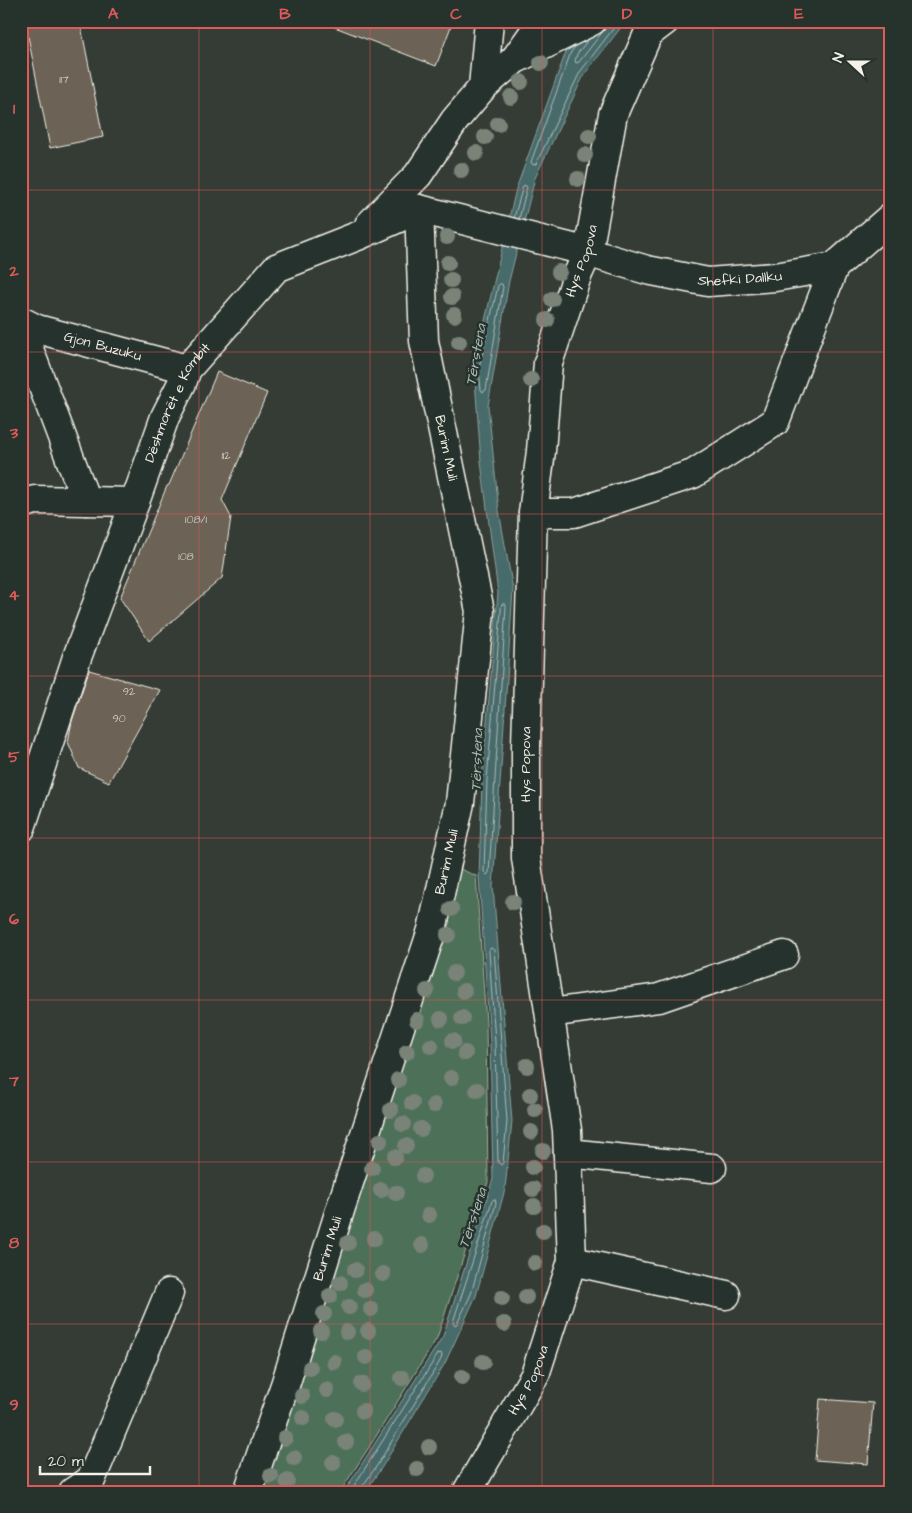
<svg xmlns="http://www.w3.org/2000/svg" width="912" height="1513" font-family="'Architects Daughter',sans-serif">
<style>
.green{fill:#4e6f59;stroke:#a1b0a0}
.water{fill:#476b6b;stroke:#8ca19d}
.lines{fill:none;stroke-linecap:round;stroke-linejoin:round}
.shore{stroke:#afbbb6;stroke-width:1}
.building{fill:#6c6255;stroke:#f4f1e8}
.minor-casing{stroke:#f4f1e8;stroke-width:31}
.minor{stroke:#26332d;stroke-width:28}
.tree{fill:#798378}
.grid{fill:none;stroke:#de5a58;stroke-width:1;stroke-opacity:0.55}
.labels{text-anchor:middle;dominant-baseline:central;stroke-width:5;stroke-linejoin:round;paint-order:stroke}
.number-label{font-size:11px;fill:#d2cdc3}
.street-label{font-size:14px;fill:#f4f1e8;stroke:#26332d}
.water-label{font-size:15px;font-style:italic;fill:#afbbb6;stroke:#26332d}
.neatline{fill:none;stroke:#de5a58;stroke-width:2}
.grid-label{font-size:16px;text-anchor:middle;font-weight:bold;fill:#de5a58}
</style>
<rect width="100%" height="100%" fill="#343c35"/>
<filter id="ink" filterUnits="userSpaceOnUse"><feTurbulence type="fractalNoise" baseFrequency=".02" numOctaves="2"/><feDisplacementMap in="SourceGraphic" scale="10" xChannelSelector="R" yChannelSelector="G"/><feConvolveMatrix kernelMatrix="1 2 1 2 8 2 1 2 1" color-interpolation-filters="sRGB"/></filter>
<g filter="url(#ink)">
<path class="green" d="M449 864 476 876 486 1023 488 1182 437 1338 373 1441 340 1492H257Z"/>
<path class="water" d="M589 21H626L584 75 535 178 509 281 488 406 499 511 513 590 493 887 512 1121 505 1189 476 1296 445 1363 382 1467 365 1492H344L443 1336 493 1179 490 1042 479 878 482 780 498 593 481 462 474 367 516 189 567 49Z"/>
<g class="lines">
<path class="shore" d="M589 39 577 54 575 61 576 63 579 62 611 21
M576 46 571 52 531 162 533 165 536 164 580 72 619 21
M514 218 523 186 525 185 527 187 519 219
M500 284H502L503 287 486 390 483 392 481 390 479 368 498 286Z
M502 604H505L506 606 489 873 487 875 484 872 487 780Z
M491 948 494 950 507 1121 503 1163 501 1165 498 1162 495 1042 489 951Z
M495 1199 496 1203 471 1294 457 1324 454 1325 453 1322 492 1201Z
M350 1492 438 1354 441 1353 442 1356 440 1361 378 1464 362 1487 361 1492"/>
</g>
<path class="building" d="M25 21H80L103 137 50 148Z
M328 21H453L436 66 327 24Z
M217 372 267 393 222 500 231 517 222 578 149 641 120 598 167 486 169 485Z
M89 670 160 690 109 782 79 768 68 742 72 721Z
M820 1399 873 1403 868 1464 815 1460Z"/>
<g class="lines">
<g class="minor-casing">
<g id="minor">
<path d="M515 59 542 21"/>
<path d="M483 87 489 21"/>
<path d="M369 225 418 175 455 120 483 87 514 60 592 21"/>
<path id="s1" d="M21 321 37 329 187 369"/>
<path d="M21 328 86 501"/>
<path d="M21 504 35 500 135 502"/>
<path d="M533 513H574L693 474 775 422 834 267"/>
<path id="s2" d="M21 828 76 660 135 502 165 417 182 383 187 369 276 268 360 235 419 209 573 248 647 270 708 282 775 277 834 267 891 217"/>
<path d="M550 1013 659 998 784 955"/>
<path d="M568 1153 712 1168"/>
<path d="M572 1261 726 1295"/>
<path d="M73 1492 91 1480 169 1293"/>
<path id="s3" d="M248 1492 286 1382 341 1207 432 930 460 803 480 611 424 341 419 209"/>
<path id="s4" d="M467 1492 535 1375 572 1261 567 1130 526 858V746L533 513 541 451 548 363 577 276 588 252 613 114 648 34 665 21"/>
</g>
</g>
<use href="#minor" class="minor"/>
</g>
<g class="tree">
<circle cx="541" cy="63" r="8"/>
<circle cx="521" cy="82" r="8"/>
<circle cx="511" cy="97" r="8"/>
<circle cx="498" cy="124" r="8"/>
<circle cx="589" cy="136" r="8"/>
<circle cx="485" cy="137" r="8"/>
<circle cx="476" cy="153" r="8"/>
<circle cx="585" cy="155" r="8"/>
<circle cx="461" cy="170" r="8"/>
<circle cx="578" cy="179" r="8"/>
<circle cx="447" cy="237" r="8"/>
<circle cx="448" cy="263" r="8"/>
<circle cx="559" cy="272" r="8"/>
<circle cx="451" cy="280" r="8"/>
<circle cx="452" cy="297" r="8"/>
<circle cx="552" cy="299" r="8"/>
<circle cx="454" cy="315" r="8"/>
<circle cx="547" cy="320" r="8"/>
<circle cx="459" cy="342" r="8"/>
<circle cx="531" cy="380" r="8"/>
<circle cx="513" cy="902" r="8"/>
<circle cx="451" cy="909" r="8"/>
<circle cx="448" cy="935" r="8"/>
<circle cx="454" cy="973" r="8"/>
<circle cx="427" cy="991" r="8"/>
<circle cx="464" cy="991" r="8"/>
<circle cx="462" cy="1018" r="8"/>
<circle cx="441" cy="1019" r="8"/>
<circle cx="417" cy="1020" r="8"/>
<circle cx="453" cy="1041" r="8"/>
<circle cx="431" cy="1046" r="8"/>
<circle cx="407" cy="1052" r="8"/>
<circle cx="465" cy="1053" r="8"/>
<circle cx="527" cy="1066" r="8"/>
<circle cx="451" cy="1078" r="8"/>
<circle cx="398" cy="1080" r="8"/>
<circle cx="477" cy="1090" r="8"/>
<circle cx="530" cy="1095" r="8"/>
<circle cx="412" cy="1103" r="8"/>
<circle cx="434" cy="1105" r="8"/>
<circle cx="391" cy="1110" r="8"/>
<circle cx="535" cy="1110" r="8"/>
<circle cx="403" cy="1124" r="8"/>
<circle cx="421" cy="1129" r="8"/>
<circle cx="531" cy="1132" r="8"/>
<circle cx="380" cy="1141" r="8"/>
<circle cx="406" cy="1146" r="8"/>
<circle cx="543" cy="1151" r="8"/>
<circle cx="395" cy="1157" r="8"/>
<circle cx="533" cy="1167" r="8"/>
<circle cx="372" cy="1168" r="8"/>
<circle cx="423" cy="1176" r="8"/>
<circle cx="533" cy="1189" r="8"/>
<circle cx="381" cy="1190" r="8"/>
<circle cx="396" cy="1193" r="8"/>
<circle cx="534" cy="1206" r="8"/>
<circle cx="429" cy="1215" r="8"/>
<circle cx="543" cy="1231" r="8"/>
<circle cx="374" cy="1239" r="8"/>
<circle cx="348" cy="1243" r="8"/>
<circle cx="422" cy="1245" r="8"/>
<circle cx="535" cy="1263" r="8"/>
<circle cx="355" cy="1270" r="8"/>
<circle cx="383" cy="1274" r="8"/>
<circle cx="340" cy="1283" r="8"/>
<circle cx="365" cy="1290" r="8"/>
<circle cx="330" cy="1296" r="8"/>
<circle cx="526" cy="1297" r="8"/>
<circle cx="502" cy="1298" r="8"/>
<circle cx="349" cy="1307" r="8"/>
<circle cx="371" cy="1309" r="8"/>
<circle cx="324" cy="1314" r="8"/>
<circle cx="504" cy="1324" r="8"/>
<circle cx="321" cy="1331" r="8"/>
<circle cx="368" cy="1331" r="8"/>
<circle cx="347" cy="1332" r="8"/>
<circle cx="366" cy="1357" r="8"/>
<circle cx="334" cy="1362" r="8"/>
<circle cx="483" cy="1362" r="8"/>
<circle cx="310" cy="1368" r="8"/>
<circle cx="462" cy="1377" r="8"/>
<circle cx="402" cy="1378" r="8"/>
<circle cx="362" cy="1384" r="8"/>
<circle cx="327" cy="1390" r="8"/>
<circle cx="302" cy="1396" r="8"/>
<circle cx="363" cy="1411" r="8"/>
<circle cx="303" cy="1418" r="8"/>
<circle cx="335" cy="1419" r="8"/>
<circle cx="285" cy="1438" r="8"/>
<circle cx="346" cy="1442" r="8"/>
<circle cx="429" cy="1447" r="8"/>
<circle cx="294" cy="1458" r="8"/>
<circle cx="333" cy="1463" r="8"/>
<circle cx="417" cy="1469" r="8"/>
<circle cx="271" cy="1476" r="8"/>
<circle cx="287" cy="1481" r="8"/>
</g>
</g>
<path class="grid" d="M199 21V1492M370 21V1492M542 21V1492M713 21V1492M21 190H891M21 352H891M21 514H891M21 676H891M21 838H891M21 1000H891M21 1162H891M21 1324H891"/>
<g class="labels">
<g class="number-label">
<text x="64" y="79">117</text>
<text x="226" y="455">112</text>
<text x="196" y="519">108/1</text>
<text x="186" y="556">108</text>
<text x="129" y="691">92</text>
<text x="119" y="718">90</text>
</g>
<g class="street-label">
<text stroke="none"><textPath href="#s4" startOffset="1265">Hys Popova</textPath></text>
<text stroke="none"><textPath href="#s2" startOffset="1108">Shefki Dallku</textPath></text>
<text stroke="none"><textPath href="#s1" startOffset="86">Gjon Buzuku</textPath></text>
<text stroke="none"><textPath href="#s2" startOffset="454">Dëshmorët e Kombit</textPath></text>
<text transform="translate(446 448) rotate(78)">Burim Muli</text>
<text stroke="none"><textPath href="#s4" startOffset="755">Hys Popova</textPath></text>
<text stroke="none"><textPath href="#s3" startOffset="661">Burim Muli</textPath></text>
<text stroke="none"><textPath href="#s3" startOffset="256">Burim Muli</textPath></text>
<text stroke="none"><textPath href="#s4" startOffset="128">Hys Popova</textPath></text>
</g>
<g class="water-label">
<text transform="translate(476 355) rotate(-80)">Tërstena</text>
<text transform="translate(477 760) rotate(-88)">Tërstena</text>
<text transform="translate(473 1218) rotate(-72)">Tërstena</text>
</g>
</g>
<rect width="912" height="1513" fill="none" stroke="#26332d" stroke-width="55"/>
<g transform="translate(850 62) rotate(291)" stroke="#26332d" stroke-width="4" paint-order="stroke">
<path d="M0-4L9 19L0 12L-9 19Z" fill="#f4f1e8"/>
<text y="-8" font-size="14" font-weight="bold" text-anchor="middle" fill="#f4f1e8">N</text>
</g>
<path d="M40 1466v8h110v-8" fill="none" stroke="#f4f1e8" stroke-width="2.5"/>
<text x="48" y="1466" font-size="15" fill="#f4f1e8" stroke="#26332d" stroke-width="4" paint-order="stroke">20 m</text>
<rect x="28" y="28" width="856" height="1458" class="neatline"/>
<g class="grid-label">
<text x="113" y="19">A</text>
<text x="285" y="19">B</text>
<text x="456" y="19">C</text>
<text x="627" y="19">D</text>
<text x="799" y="19">E</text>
<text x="14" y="114">1</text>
<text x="14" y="276">2</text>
<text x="14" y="438">3</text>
<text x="14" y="600">4</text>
<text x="14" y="762">5</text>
<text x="14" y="924">6</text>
<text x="14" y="1086">7</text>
<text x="14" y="1248">8</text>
<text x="14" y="1410">9</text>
</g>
</svg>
